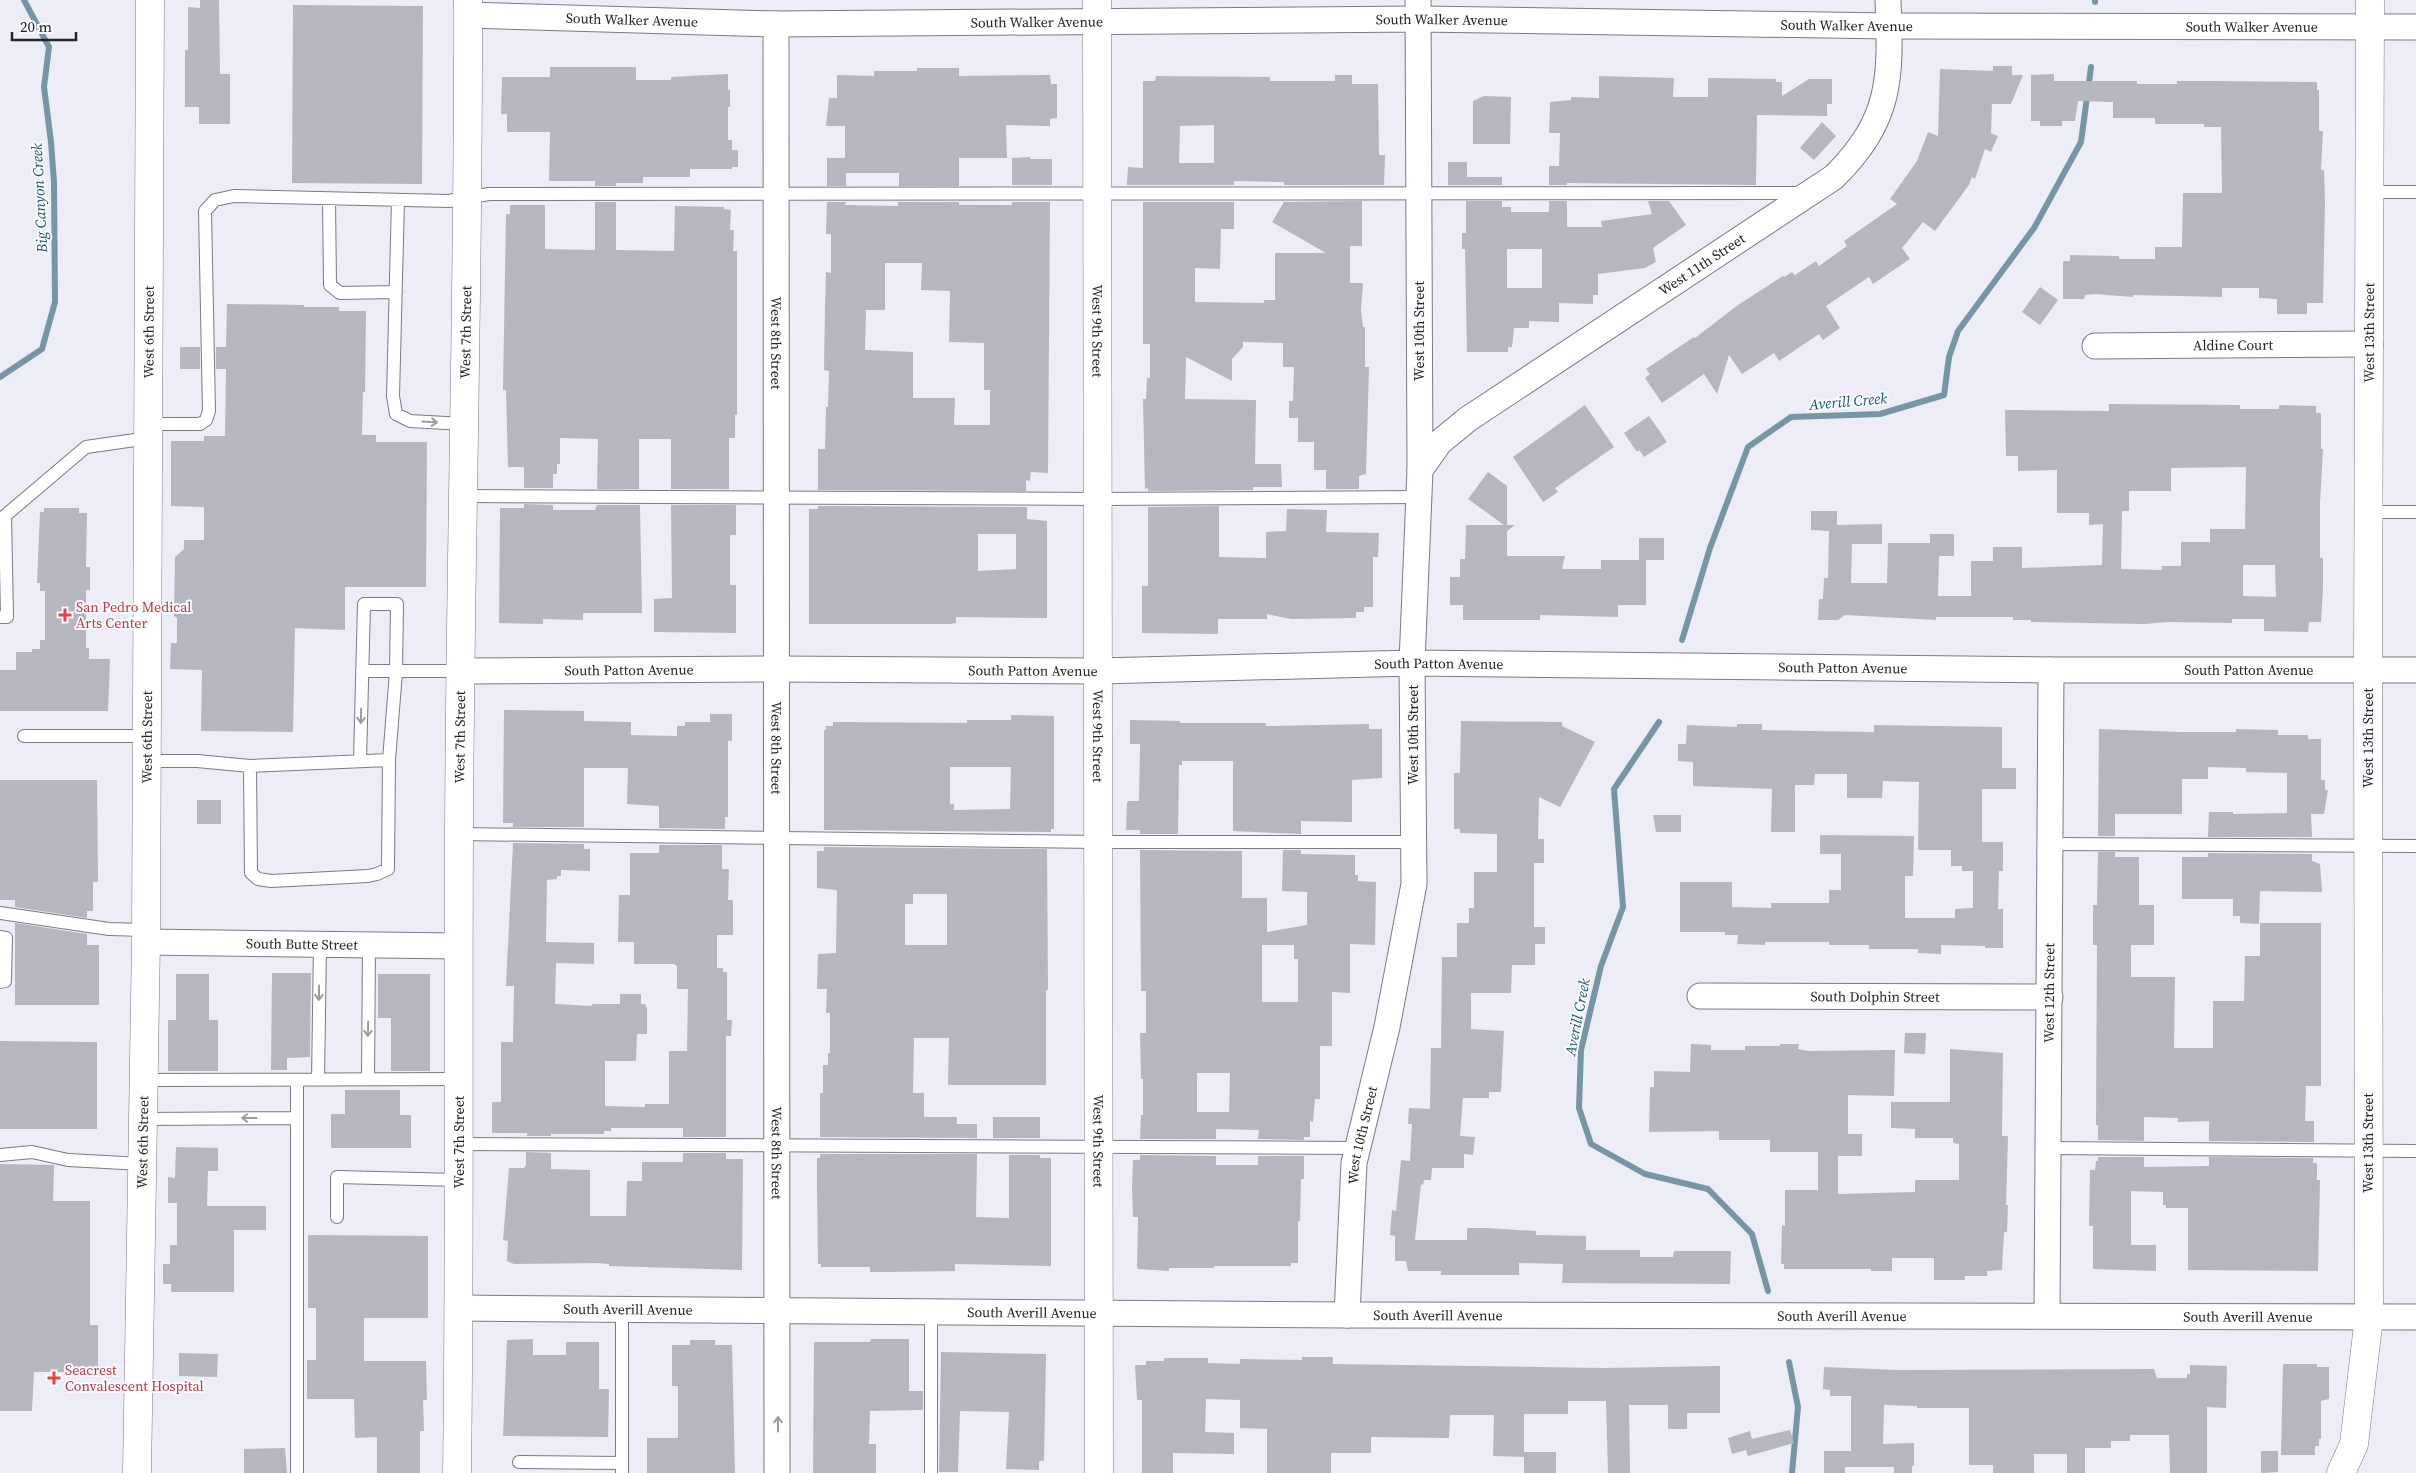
<svg xmlns="http://www.w3.org/2000/svg" width="2416" height="1473" font-family="'Source Serif 4',serif">
<style>
.lines{fill:none;stroke-linecap:round;stroke-linejoin:round}
.stream{stroke:#7795a4;stroke-width:6}
.building{fill:#b5b6bf;fill-rule:evenodd}
.lane-casing{stroke:#7a7b83;stroke-width:14}
.street-casing{stroke:#7a7b83;stroke-width:27}
.secondary-casing{stroke:#7a7b83;stroke-width:29}
.lane{stroke:#fff;stroke-width:12}
.street{stroke:#fff;stroke-width:25}
.secondary{stroke:#fff;stroke-width:28}
.oneway{stroke:#9c9c9e}
.health-dot{fill:#e0444e;stroke:#fafafe;stroke-width:2}
.labels{text-anchor:middle;dominant-baseline:central;stroke-width:4;stroke-linejoin:round;paint-order:stroke}
.street-label{font-size:14px;fill:#242428;stroke:#fafafe}
.health-label{font-size:14px;fill:#be3a42;stroke:#fafafe;text-anchor:start}
.water-label{font-size:15px;font-style:italic;fill:#1e5870;stroke:#fafafe}
</style>
<rect width="100%" height="100%" fill="#ecedf6"/>
<g class="lines">
<path class="stream" d="M2095 2V0
M0 377 42 349 55 302 54 182 51 142 44 87 49 47 24 0
M1682 640 1710 548 1748 447 1791 417 1880 414 1944 395 1949 357 1958 331 2034 228 2081 142 2091 67
M1659 722 1614 789 1623 907 1601 966 1581 1050 1579 1108 1591 1144 1645 1174 1708 1189 1752 1234 1768 1291
M1789 1362 1798 1407 1792 1473"/>
</g>
<path class="building" d="M200 0H219L220 74H230V124H199V107H185V50H188V7L200 8Z
M293 5 423 6 422 184 292 183Z
M1993 66H2012V75H2023L2011 104H1992L1991 133 1998 136 1991 152 1985 149 1975 179 1972 177 1969 185 1935 231 1923 222 1902 248 1910 259 1873 284 1869 277 1826 306 1840 328 1823 340 1819 334 1779 361 1774 353 1742 374 1729 355 1717 394 1704 374 1662 403 1645 378 1650 374 1646 369 1694 337 1695 338 1738 305 1783 276 1784 277 1792 272 1795 275 1816 261 1819 266 1847 246 1844 241 1897 204 1890 199 1917 161 1928 132 1938 136 1940 69 1993 71Z
M550 67H636V80H671V77L728 74V90H730V107H728V140H732V150H738V167H732V169H690V177H643V183H616V186H595V181H549L550 132H507V114H501L502 77H550Z
M917 68H959V76L1050 75 1051 84H1057V118L1050 119V126L1006 125 1007 158H959V186H899V173H846V186H827V158H845V126H826L829 98H837V75L874 76V71H917Z
M2054 74V81H2137V84H2177V81H2214L2317 82V90H2319V131H2323L2321 170H2324L2325 204 2323 303H2307V314H2277V299L2259 298V288H2222V297L2133 295V297L2094 294 2085 295 2084 299H2063V261H2070V255L2119 256V259H2155V247H2182L2183 193H2222L2221 127H2204V124H2155V118H2113V102L2078 101 2075 121H2062V126H2040V121H2031V75Z
M1335 75H1352V84H1378L1379 155H1385L1384 185H1284V182L1234 181V185H1127L1128 167 1143 168V81H1155L1156 76 1270 77V81H1335ZM1214 125V163H1179L1180 126Z
M1599 76 1674 78 1673 97H1708V78L1776 79V82H1782V96L1809 79H1832V104H1827V116L1757 115 1756 185 1567 183V185H1549V166H1559L1560 133H1549L1550 102 1571 100V97L1599 98Z
M1484 96 1511 97 1510 144H1473V101Z
M1822 122 1836 136 1814 160 1800 148Z
M1030 157V159H1052V185H1012V158Z
M1448 162H1467V177H1502V185H1448Z
M1362 201V246H1350V283H1363L1361 310 1363 327H1365V367H1369L1366 474 1359 476V489H1326V470H1314V442H1298V418H1289V401H1293L1294 367H1283V343L1243 342V347L1232 359V381L1186 357 1185 399 1256 400 1255 464H1281L1282 487H1253V490L1148 491V488L1145 489 1143 399H1146L1147 378H1150V344H1143V202H1234V229H1221L1220 269 1195 268V302L1264 303V300H1275V253H1326L1272 222 1284 202Z
M1466 201H1502V207H1511V212H1549V201H1567V227H1602L1601 221 1652 214 1648 201H1669L1686 225 1653 248 1656 262 1645 268 1598 274V295H1593V304L1559 303V322L1529 321V328H1514L1512 347H1508V352H1467L1465 249H1462V233H1466ZM1507 249H1542V288H1507Z
M595 202H616V250L674 251 675 206 724 207V209L731 210 730 230H734L733 251H737V415H735V438H729V489H671V439H639V489H597L598 439 560 438V464H557V474H553V488H524V467H508L506 390H503L506 214H510V205H545V249L595 250Z
M827 202H846L845 205 898 206V202H959V205H1012V202H1050L1048 473 1031 472 1030 481 1026 480V491L818 490V449H825L826 407H828L829 371 824 370 825 309 826 272 831 273V234H826ZM885 263H922L921 290 950 291 949 342 984 343V390H990V425H954L955 398H913V352L865 350 866 310H885Z
M2040 287 2058 300 2040 325 2022 312Z
M227 304 304 305V307H339V311H366L365 392H363L362 435H376V442H427L426 587H345V630L295 628 293 732 201 731 202 670 170 669 171 643H177V618L174 616 175 557 184 549V540H204V507L171 506V441H204V436H225L226 369H216V347H226Z
M180 347H200V369H180Z
M2109 404 2240 405V409H2279V405L2316 406V413H2321V449H2323L2320 503V558H2323V589L2321 622H2309L2308 632 2264 631V619H2232V623L2167 622 2145 624 2031 622V620H2013V617H1936V620L1845 615 1838 620H1818L1819 599H1823L1824 578H1828L1829 531 1811 530V511H1837V525L1882 524V544H1852L1851 583H1887L1888 543H1930V534H1954V556H1939L1938 596H1971V561H1993V547H2022V568L2102 565 2103 524 2089 525V513H2057V470L2018 471V456H2006L2005 410 2109 411ZM2246 467 2245 529H2210V542H2181V566H2162V570L2121 569 2122 511H2129V491H2171V468ZM2243 565H2275L2276 597 2243 596Z
M1585 405 1614 447 1555 488 1558 492 1543 502 1513 457Z
M1649 416 1667 442 1644 457 1639 450 1637 452 1624 433Z
M1488 472 1507 486V525H1515L1507 531V556H1565L1562 569H1601V560H1639V538H1664V560H1646V605H1618V617L1540 615V620H1463V605H1450V577H1460V559H1465L1466 525H1504L1468 499Z
M524 504 553 505V510H595L597 505H640L642 613H583V620L543 619V624L499 623 500 508H524Z
M671 505H736V535H730V585H736V633L654 632V599L672 598Z
M818 506 1027 507V519L1047 521V618L956 617V623L950 624H809V509H818ZM978 534H1016V569L978 571Z
M1219 506V557L1266 558V532L1286 531 1287 509 1327 510 1326 532 1379 533 1378 557H1373V607H1364V612H1356V618L1291 619 1267 614V619H1218V634L1142 633V586H1148V507Z
M44 508H79V513H87L86 567H90V590H86V648H89V659H110L108 711H0V670H16V652H32V649H40V640H45V591H40V583H37L40 512H44Z
M504 710 584 711V721L631 722V735L677 736V726H685V722H710V714H732V741H728V817H725V829L659 828V806L627 804 628 768H584V827H513V823H503Z
M1011 715 1054 716V829H1051V832L824 830V730H826V726H833V722L967 723V720H1011ZM950 767H1011L1010 809 954 810V804H950Z
M1130 720 1180 721V723H1266V726L1369 724V729H1382V778L1352 780V822L1301 821V834L1233 831V761H1182V765H1179L1178 834H1140V830H1126L1127 803 1128 801H1139L1140 744H1130Z
M1461 721 1562 722V726L1595 742 1560 807 1539 797 1538 839H1544V863H1534V927H1545V944H1535V965H1512L1511 993H1471V1029L1504 1031 1501 1092H1489V1098H1463L1460 1136 1475 1137 1473 1155 1464 1154V1168H1432L1431 1180H1424L1423 1185 1421 1184 1415 1240H1467V1228H1487L1536 1231V1235L1586 1236V1250H1640V1257H1673L1674 1251H1731L1730 1284 1562 1283 1563 1264 1519 1263V1275H1441V1271H1408L1406 1261H1395V1236L1390 1235 1392 1210 1396 1211 1401 1160 1410 1161 1412 1124H1408L1409 1108 1430 1109 1431 1048H1441L1442 957H1457V923H1469V908H1474V872H1497V834L1460 833V829H1454V773H1460Z
M1737 724H1762V730L1809 731 1874 732V725L2002 727V768H2016V789H1982V842H2003V871H1999L1998 909H2003V948H1985V946L1941 945V954L1918 953V949H1869V945H1829V942H1765V945L1737 944 1738 935H1725V932H1680V882H1732V907L1771 908V903H1829V890H1841V854H1820V835L1914 836 1913 876H1905V918H1955V909L1973 908V871H1962V866H1951V850H1918L1919 782 1883 781 1882 798H1847V774H1815L1814 785H1795V832H1771L1772 789 1693 786V762L1678 761V744H1686L1687 725 1737 727Z
M2099 729 2179 732H2236V729L2278 730V735H2308V739H2321V780H2325V790H2328L2324 814H2311L2312 837H2208L2209 812H2233V814L2287 813V773L2246 772V768L2208 767V779H2182V814H2115V836H2098Z
M0 780H97L98 882H93V911H87V918L15 907V900H0Z
M197 800H221V824H197Z
M1653 815H1681V832H1656Z
M513 843 584 844V849H590V871L561 870V876H557V879L547 880 546 942 594 943V964L556 963 555 1004 591 1006 593 1004H620V994H641V1004H645L647 1009V1034H637L636 1061H605V1106L645 1107V1104H669V1051H687L688 989H677V966L674 964H634V942H618L619 895H630V853H659V845H722V869H729L728 900H733V935H717V968H723V972H727V1020H732L731 1036H726V1137H683V1128H611V1131H604V1134H551V1136H527V1133H492V1102H501V1042H513L514 986H506Z
M824 847 1047 849 1048 990H1046V1085H948L949 1038H914L913 1093H924V1117H957V1124H977V1138L820 1137V1093H823V1065H828V1053H830V1013H826L827 989H817L818 954 836 953 837 890 817 888V851H824ZM913 894H947V945H905V904H913Z
M1140 850 1242 851V898H1267V932L1307 925V892L1282 891 1283 850H1301V854L1355 855V875H1358V881L1376 882 1375 945 1350 944V993L1332 992V1046H1320V1099H1315L1313 1122 1310 1121V1137H1304V1140L1258 1139 1259 1130 1216 1129V1139H1140L1141 1115H1143V1079H1141L1140 1033H1146V991H1141ZM1262 945H1294V959H1298V1002H1262ZM1197 1073H1230L1229 1112H1197Z
M2098 852H2115V857H2139V905H2154V945H2131V977H2175L2174 1048H2213V1001H2244L2245 956H2260V923H2321V1086H2306L2305 1121H2314V1142L2209 1141V1121L2178 1122V1118L2144 1117V1141L2098 1140V1125H2096L2097 945H2093V905H2097Z
M2208 853 2312 854V861L2320 864 2322 892 2260 891 2259 924 2240 923V916H2233V899H2182V857H2208Z
M15 923 87 934V945H99V1005H15Z
M272 973H311L310 1057 287 1058V1070H271Z
M176 974H209V1020H218V1071H168V1020H176Z
M378 974H430V1071H391V1018H378Z
M1905 1033H1926L1925 1054 1904 1053Z
M0 1041 97 1042V1129H0Z
M1691 1044 1711 1045V1050H1745V1046H1780V1044H1799L1798 1049 1808 1051 1895 1050 1894 1096 1848 1095V1134H1862V1156H1838V1194L1915 1192V1180H1959V1144L1953 1143V1138H1915V1129L1891 1128V1102H1950V1049L2003 1053 2002 1136H2008L2006 1205H2008L2007 1232H2004L2002 1270 1987 1271V1276H1965V1280H1934V1258H1892V1271H1871V1269H1784V1264H1781L1782 1225 1785 1226V1190H1818V1152H1770V1140H1719V1131L1649 1132 1650 1087H1654V1071L1690 1072Z
M345 1090H400V1115H411V1148H331V1114H345Z
M993 1117H1040V1138H993Z
M176 1147 218 1148V1171H208L207 1206H266V1230H234V1292H171V1284H163V1264H170V1245H177V1203H168V1177L175 1178Z
M526 1152 551 1153V1169L590 1170V1216H626L627 1181H642V1162H683V1153H726V1159H743L742 1270 609 1266V1264L597 1263 514 1264 507 1261 508 1241 503 1240 509 1168H524L526 1165Z
M820 1154H977L976 1217 1009 1218V1155H1040V1158H1051V1266L955 1264V1271L886 1272H870V1267H821V1264H818L817 1189V1158H820Z
M1140 1155 1216 1156V1165H1258V1156H1304V1179H1301L1300 1221H1298V1263H1291V1266H1214V1268H1169V1271L1138 1269 1137 1267 1138 1217H1133L1132 1188 1133 1160H1140Z
M2098 1157H2144V1167L2209 1166V1157L2313 1158V1163H2317V1180H2320L2318 1271 2188 1270V1208H2166V1205H2163V1192L2131 1191V1245H2156V1271L2093 1269V1226H2089L2090 1170H2095L2096 1161H2098Z
M0 1164 54 1165 53 1201H90V1325H98V1372H34L32 1411H0Z
M308 1235 428 1236V1318H364V1361H426L427 1400H423L424 1431H420V1473H377V1437L355 1438 354 1399H307V1360H316V1308H308Z
M533 1339V1355H566V1342H599V1389H609L608 1437 503 1436 507 1340Z
M871 1339H909V1391H923V1410L870 1411 869 1444H876V1473H813L814 1342H870Z
M690 1340H715V1345H732L735 1473H647V1438H678V1386H672V1345H690Z
M941 1352 1046 1354 1044 1461H1039V1470L1006 1469 1009 1412 960 1411 958 1472H939Z
M179 1353 218 1354 217 1377 179 1376Z
M1302 1357H1333V1364L1604 1368 1720 1366V1413H1687V1429H1668V1405H1629L1630 1473H1608L1606 1401H1568V1414H1524V1457L1493 1456 1494 1415H1450L1449 1438 1371 1437V1453H1331V1473H1267V1429L1240 1428V1400L1206 1399 1205 1432 1234 1433V1454L1173 1453V1473H1142V1400H1137L1135 1365H1146V1361H1164V1358H1208V1363L1240 1364V1359L1302 1360Z
M2283 1364H2317V1367H2329V1399L2321 1401V1439H2319V1446H2315V1455H2281Z
M2190 1365 2227 1366 2226 1408 2207 1407V1473H2170L2169 1435H2130V1441H2111V1448H2085V1473H2067V1454H2034V1473H1993V1465H1969V1408H1917V1406L1884 1405 1883 1444 1914 1443V1466H1912V1473H1894V1467H1845V1473H1824V1451H1851V1396H1830V1390L1823 1389 1824 1367 1898 1370 2154 1369 2157 1378H2187V1374H2190Z
M1790 1430 1794 1443 1748 1456 1746 1450 1732 1454 1728 1438 1750 1431 1752 1439Z
M285 1448 287 1473H244V1449Z
M2261 1451H2278V1472L2261 1473Z
M1524 1452H1556V1473H1524Z"/>
<g class="lines">
<g class="lane-casing">
<path id="lane" d="M2370 192H2416
M329 199 330 285 340 293 396 292
M398 200 393 396 396 414 410 421 464 424
M150 424H200L206 420 209 411 205 211 215 200 234 196 449 201 489 194 1802 193
M463 496 1098 499 1419 497
M2369 512H2416
M0 520 86 447 149 438
M0 617H7L5 516
M362 671H461
M24 736H148
M147 761H197L250 766 389 760
M250 766 251 873 258 879 271 881 368 876 377 874 388 869 389 760 396 672 397 604H364L360 761
M459 834 1099 842H1414
M2051 844 2416 846
M0 913 109 929 146 930
M0 937 6 938 5 981 0 982
M368 1079 369 945
M143 1080 458 1079
M297 1080V1473
M318 1080 320 944
M143 1119 297 1118
M458 1144 1358 1148
M2049 1148 2416 1151
M0 1155 32 1152 68 1160 142 1164
M337 1217V1177L459 1180
M931 1310V1473
M519 1462 622 1463
M622 1473V1309"/>
</g>
<g class="street-casing">
<g id="street">
<path id="s1" d="M468 15 776 24 1418 19 1889 26 2416 27"/>
<path id="s2" d="M776 24 777 1473"/>
<path id="s3" d="M2095 346 2370 344"/>
<path id="s4" d="M1420 470 1440 442 1468 419 1834 177C1892 119 1891 79 1888 0"/>
<path id="s5" d="M461 671 778 669 1100 671 1412 663 2051 670H2416"/>
<path id="s6" d="M146 942 459 946"/>
<path id="s7" d="M1700 996 2050 997"/>
<path id="s8" d="M460 1308 1347 1315 2416 1317"/>
<path id="s9" d="M1347 1315 1354 1163 1387 1027 1414 884 1412 663 1420 470 1418 0"/>
<path id="s10" d="M2047 1315 2051 670"/>
</g>
</g>
<g class="secondary-casing">
<g id="secondary">
<path id="s11" d="M1097 0 1099 1473"/>
<path id="s12" d="M137 1473 146 942 150 0"/>
<path id="s13" d="M457 1473C460 1261 458 1049 459 836 460 558 469 279 468 0"/>
<path id="s14" d="M2341 1473 2354 1444 2369 1317 2368 669 2370 0"/>
</g>
</g>
<use href="#lane" class="lane"/>
<use href="#street" class="street"/>
<use href="#secondary" class="secondary"/>
</g>
<defs><path id="oneway-shaft" d="M-6 0H5M1.5-3L5.5 0L1.5 3" fill="none" stroke-width="1.6" stroke-linecap="round" stroke-linejoin="round" transform="scale(1.25)"/></defs>
<g class="oneway">
<use href="#oneway-shaft" transform="translate(430 422) rotate(3)"/>
<use href="#oneway-shaft" transform="translate(361 716) rotate(91)"/>
<use href="#oneway-shaft" transform="translate(319 993) rotate(91)"/>
<use href="#oneway-shaft" transform="translate(368 1029) rotate(91)"/>
<use href="#oneway-shaft" transform="translate(249 1118) rotate(180)"/>
<use href="#oneway-shaft" transform="translate(778 1424) rotate(-90)"/>
</g>
<g class="health-dot">
<path d="M62.5 607.5h5v5h5v5h-5v5h-5v-5h-5v-5h5z"/>
<path d="M51.5 1370.5h5v5h5v5h-5v5h-5v-5h-5v-5h5z"/>
</g>
<g class="labels">
<g class="street-label">
<text stroke="none"><textPath href="#s1" startOffset="164">South Walker Avenue</textPath></text>
<text stroke="none"><textPath href="#s1" startOffset="569">South Walker Avenue</textPath></text>
<text stroke="none"><textPath href="#s1" startOffset="974">South Walker Avenue</textPath></text>
<text stroke="none"><textPath href="#s1" startOffset="1379">South Walker Avenue</textPath></text>
<text stroke="none"><textPath href="#s1" startOffset="1784">South Walker Avenue</textPath></text>
<text stroke="none"><textPath href="#s4" startOffset="351">West 11th Street</textPath></text>
<text transform="translate(1419 331) rotate(-90)">West 10th Street</text>
<text stroke="none"><textPath href="#s12" startOffset="1141">West 6th Street</textPath></text>
<text stroke="none"><textPath href="#s13" startOffset="1141">West 7th Street</textPath></text>
<text stroke="none"><textPath href="#s11" startOffset="331">West 9th Street</textPath></text>
<text stroke="none"><textPath href="#s14" startOffset="1144">West 13th Street</textPath></text>
<text stroke="none"><textPath href="#s2" startOffset="319">West 8th Street</textPath></text>
<text stroke="none"><textPath href="#s3" startOffset="138">Aldine Court</textPath></text>
<text stroke="none"><textPath href="#s5" startOffset="978">South Patton Avenue</textPath></text>
<text stroke="none"><textPath href="#s5" startOffset="1382">South Patton Avenue</textPath></text>
<text stroke="none"><textPath href="#s5" startOffset="1788">South Patton Avenue</textPath></text>
<text stroke="none"><textPath href="#s5" startOffset="168">South Patton Avenue</textPath></text>
<text stroke="none"><textPath href="#s5" startOffset="572">South Patton Avenue</textPath></text>
<text transform="translate(1413 735) rotate(-90)">West 10th Street</text>
<text stroke="none"><textPath href="#s13" startOffset="736">West 7th Street</textPath></text>
<text stroke="none"><textPath href="#s11" startOffset="736">West 9th Street</textPath></text>
<text stroke="none"><textPath href="#s12" startOffset="736">West 6th Street</textPath></text>
<text transform="translate(2368 738) rotate(-90)">West 13th Street</text>
<text stroke="none"><textPath href="#s2" startOffset="724">West 8th Street</textPath></text>
<text stroke="none"><textPath href="#s6" startOffset="156">South Butte Street</textPath></text>
<text stroke="none"><textPath href="#s10" startOffset="322">West 12th Street</textPath></text>
<text stroke="none"><textPath href="#s7" startOffset="175">South Dolphin Street</textPath></text>
<text stroke="none"><textPath href="#s9" startOffset="181">West 10th Street</textPath></text>
<text stroke="none"><textPath href="#s12" startOffset="331">West 6th Street</textPath></text>
<text stroke="none"><textPath href="#s13" startOffset="331">West 7th Street</textPath></text>
<text stroke="none"><textPath href="#s11" startOffset="1141">West 9th Street</textPath></text>
<text transform="translate(2368 1143) rotate(-90)">West 13th Street</text>
<text stroke="none"><textPath href="#s2" startOffset="1129">West 8th Street</textPath></text>
<text stroke="none"><textPath href="#s8" startOffset="168">South Averill Avenue</textPath></text>
<text stroke="none"><textPath href="#s8" startOffset="572">South Averill Avenue</textPath></text>
<text stroke="none"><textPath href="#s8" startOffset="978">South Averill Avenue</textPath></text>
<text stroke="none"><textPath href="#s8" startOffset="1382">South Averill Avenue</textPath></text>
<text stroke="none"><textPath href="#s8" startOffset="1788">South Averill Avenue</textPath></text>
</g>
<g class="health-label">
<text x="76" y="607">San Pedro Medical<tspan x="76" dy="16">Arts Center</tspan></text>
<text x="65" y="1370">Seacrest<tspan x="65" dy="16">Convalescent Hospital</tspan></text>
</g>
<g class="water-label">
<text transform="translate(39 198) rotate(-93)">Big Canyon Creek</text>
<text transform="translate(1848 401) rotate(-5)">Averill Creek</text>
<text transform="translate(1577 1017) rotate(-79)">Averill Creek</text>
</g>
</g>
<path d="M12 32v8h64v-8" fill="none" stroke="#242428" stroke-width="2.5"/>
<text x="20" y="32" font-size="15" fill="#242428" stroke="#fafafe" stroke-width="4" paint-order="stroke">20 m</text>
</svg>
